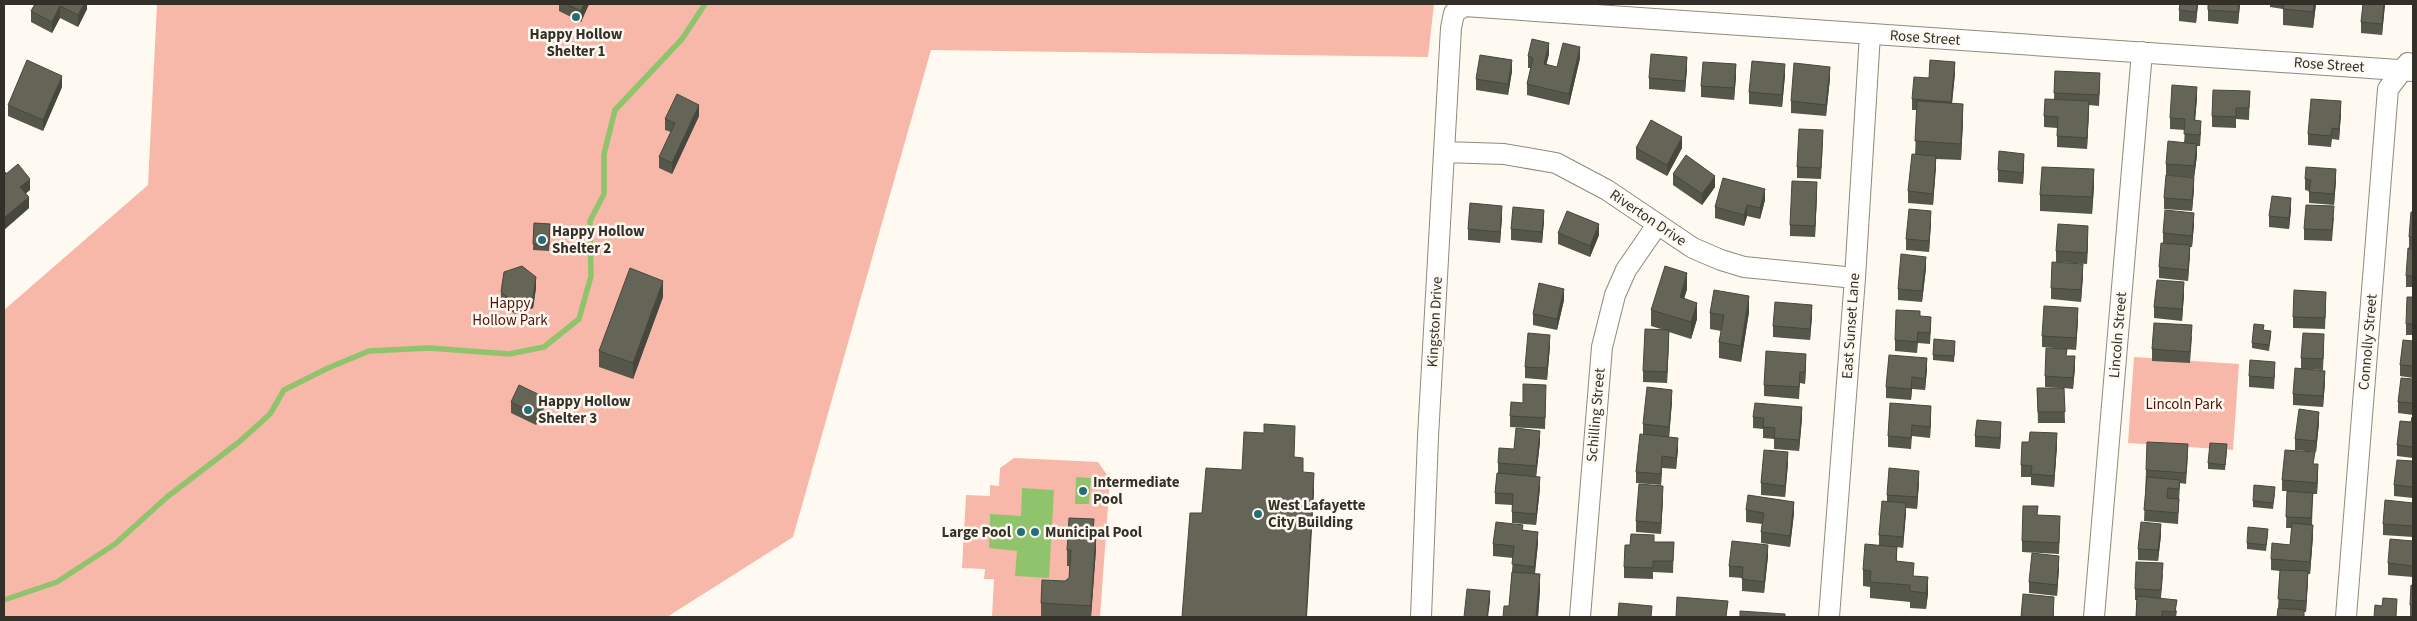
<svg xmlns="http://www.w3.org/2000/svg" width="2417" height="621" font-family="'Source Sans 3',sans-serif">
<style>
.green{fill:#f7b8a9}
.water{fill:#90c46c}
.lines{fill:none;stroke-linecap:round;stroke-linejoin:round}
.stream{stroke:#90c46c;stroke-width:5.5}
.minor-casing{stroke:#90897b;stroke-width:22}
.minor{stroke:#fff;stroke-width:20}
.wall{fill:#56574b}
.shaded-wall{fill:#46473d}
.building{fill:#646557;stroke:#46473d}
.poi-dot{fill:#256e79;stroke:#fffaf1;stroke-width:2}
.labels{text-anchor:middle;dominant-baseline:central;stroke-width:5;stroke-linejoin:round;paint-order:stroke}
.poi-label{font-size:15px;font-weight:bold;fill:#33302a;stroke:#fffaf1;text-anchor:start}
.street-label{font-size:15px;fill:#33302a;stroke:#fffaf1}
.park-label{font-size:15px;fill:#4e0f03;stroke:#fffaf1}
</style>
<rect width="100%" height="100%" fill="#fffaf1"/>
<path class="green" d="M157 4H1434L1428 57 931 50 793 537 667 617H4V310L148 185Z
M2134 357 2239 364 2233 450 2128 443Z
M1014 458 1098 462 1110 479 1100 617H992L994 579H984L985 569 962 568 966 495 990 496V485L999 486 1000 468Z"/>
<path class="water" d="M1076 477 1091 478 1089 504H1075Z
M1022 488 1054 490 1049 578 1015 576 1017 551 989 548 990 514 1021 516Z"/>
<g class="lines">
<path class="stream" d="M4 600 57 582 115 544 167 497 239 442 270 414 284 390 328 368 369 351 429 348 509 354 544 347 579 319 591 276 590 221 604 194V154L615 110 682 39 705 4"/>
<g class="minor-casing">
<path id="minor" d="M1444 152 1504 154 1556 163 1607 190 1693 248 1721 260 1744 267 1855 278
M1421 617 1428 437 1451 28 1454 13 1464 6 2413 71
M1580 617 1602 347 1615 295 1626 270 1657 225
M1829 617 1855 278 1870 34
M2094 617 2142 52
M2346 617 2388 89 2408 63"/>
</g>
<use href="#minor" class="minor"/>
</g>
<path class="wall" d="M35 4H87V9L78 27 60 18 52 33 31 22V11Z
M559 4H589L581 22 559 11Z
M2198 4 2196 23 2179 21V10Z
M2240 4 2238 24 2208 21V10Z
M2270 4H2316L2313 28 2283 25V9L2270 7Z
M2363 4H2385L2382 35 2361 33V22Z
M1549 54 1546 64 1557 67 1580 58 1569 105 1527 95V84L1531 68H1528V56Z
M1687 68 1685 92 1649 89V78Z
M1512 71 1508 95 1476 90V79Z
M2055 71 2100 84 2099 106 2089 105 2087 149 2057 147V128L2044 127V116L2054 99Z
M1955 73 1952 103 1963 120 1961 160 1936 159 1933 205 1908 203V191L1915 155 1917 110H1912V99L1929 78Z
M1785 75 1782 107 1749 104V92Z
M1736 76 1734 100 1701 97V86Z
M1830 78 1826 116 1791 113V101Z
M62 87 43 131 8 116V105Z
M2250 91 2249 120 2236 119V128L2212 127V116Z
M2197 98 2195 120 2201 132 2200 146H2197V155L2194 178 2166 175V164L2184 143 2185 130 2170 129V118Z
M2341 113 2339 140 2332 139 2331 147 2308 145V134Z
M699 116 672 174 659 168V157L671 132 665 130V119Z
M1823 141 1821 179 1797 178V167Z
M1636 148H1682L1667 176 1636 159Z
M2024 165 2023 184 1998 182V170Z
M4 171 30 190 26 193 29 208 5 229 4 227Z
M1673 174 1715 187 1702 205 1673 185Z
M2305 179 2336 180 2334 205 2309 203V191L2305 190Z
M2094 186 2092 214 2040 211V195Z
M2194 189 2192 211 2164 209V198Z
M1817 193 1815 237 1790 236V225Z
M1765 200 1760 219 1747 216 1744 226 1715 218V207Z
M2291 209 2289 229 2269 227V216Z
M2413 212V248H2409V237Z
M1502 217 1500 243 1468 240V229Z
M2334 217 2332 241 2304 240V229Z
M1544 221 1542 243 1511 240V229Z
M1931 222 1929 252 1906 250V239Z
M534 223 550 224 549 251 533 250Z
M2194 224 2192 247H2190L2188 281 2159 278V267L2163 243V233Z
M1558 233 1599 235 1590 257 1558 244Z
M2088 238 2087 264 2056 262V251Z
M2413 249V287H2406V276Z
M1926 268 1922 302 1898 300V289Z
M2083 275 2081 302 2051 299V288Z
M536 288 533 308 515 314 501 303V292Z
M1687 289 1684 298 1697 319 1691 339 1669 332 1667 383 1643 382V371L1664 330 1651 326V310Z
M2184 294 2182 321 2154 318V307Z
M663 297 633 379 599 367V351Z
M2413 297V335H2406V324Z
M1564 300 1557 330 1533 325V314Z
M2326 303 2325 329 2293 328V317Z
M1749 312 1741 362 1719 358V342L1721 331 1710 329V313Z
M1812 316 1810 340 1773 337V326Z
M1920 316 1931 328 1930 344 1918 343 1917 353 1895 351V340Z
M2078 319 2076 350 2042 347V336Z
M2264 330 2271 336 2269 351 2252 348V343Z
M2192 336 2190 363 2152 361V349Z
M2413 341V378L2400 376V365Z
M2324 345 2323 370 2301 369V358Z
M1550 346 1547 380 1525 378V367Z
M1955 347 1954 362 1933 360V355Z
M2067 356 2075 367 2073 389 2064 388 2065 423H2038L2037 388H2062L2045 387V376Z
M1806 366 1805 384 1800 383 1799 399 1764 396V385Z
M1927 369 1925 390 1912 389 1911 400 1886 398V387Z
M2275 373 2274 389 2249 387V376Z
M2413 379V415L2398 413V402Z
M2325 382 2323 407 2293 405V394Z
M1546 396 1545 429 1510 427V416L1523 403Z
M1672 401 1669 437 1678 449 1676 469 1662 468 1661 485 1636 483V472L1643 435V424Z
M511 402 544 408 536 425 511 413Z
M1890 403 1931 418 1930 438 1912 436 1911 449 1888 447V436Z
M1753 417 1802 418 1799 451 1774 449V439L1763 438V429L1753 428Z
M2413 417V458L2397 456V445L2411 422Z
M2319 423 2316 452 2295 450V439Z
M2001 433 2000 449 1975 447V436Z
M1540 442 1536 477 1540 488 1536 525 1512 523V505L1495 504V493L1498 473V463Z
M2057 445 2054 487 2031 485V477H2021V465Z
M2227 450 2225 470 2208 469V463Z
M2188 455 2186 484 2180 483 2178 524 2144 521 2146 470Z
M2413 461V498L2394 496V485Z
M1788 463 1785 497 1761 495V483Z
M2315 464 2318 475 2317 494H2313L2312 525 2313 536 2310 574H2308L2306 612H2304V617L2278 608 2280 571 2271 570V559L2290 545 2292 528H2286L2287 491H2282V480Z
M1919 482 1917 509 1906 508 1903 548 1897 547V561L1914 576 1928 593 1926 609 1910 608V602L1870 598V587L1863 586V570L1879 545V535L1887 501V495Z
M2275 493 2273 509 2253 507V501Z
M1663 497 1661 534 1636 532V521Z
M2413 503V537L2383 535V524Z
M1746 510 1794 513 1790 547 1761 543V532L1762 524 1746 522Z
M2038 515 2060 527 2059 554 2022 552V541Z
M1523 530 1538 543 1535 574 1540 590 1538 617 1509 606 1513 558 1493 556V544Z
M1094 533 1096 549 1091 617H1041V603L1069 578V566H1067V550Z
M2268 534 2266 551 2247 549V543Z
M2161 535 2158 561 2138 560V549Z
M2413 541V577L2388 575V563Z
M1654 542H1674L1673 573 1653 572V579L1624 578V567L1630 545Z
M1768 556 1764 593 1742 591V578L1729 577V566Z
M2059 567 2057 596 2029 593V582Z
M2163 574 2161 598 2177 611 2176 617H2136L2137 600H2135V589Z
M2413 586V616H2410V605Z"/>
<path class="shaded-wall" d="M84 4H87V9L78 27V15Z
M584 4H589L581 22V11Z
M2197 4H2198L2196 23V12Z
M2239 4H2240L2238 24V12Z
M2314 4H2316L2313 28V12Z
M2384 4H2385L2382 35V24Z
M60 6V18L52 33V22Z
M1549 43V54L1544 75V64Z
M1580 47V58L1569 105V94Z
M1687 57V68L1685 92V81Z
M1512 60V71L1508 95V84Z
M1955 62V73L1951 113V102Z
M1736 64V76L1734 100V88Z
M1785 64V75L1782 107V95Z
M1830 67V78L1826 116V105Z
M62 76V87L43 131V120Z
M2197 87V98L2194 132V120Z
M2089 101V112L2087 149V138Z
M2341 101V113L2339 140V129Z
M1963 104V120L1961 160V144Z
M699 105V116L672 174V163Z
M1682 137V148L1667 176V165Z
M2197 144V155L2194 178V166Z
M2024 154V165L2023 184V173Z
M1936 156V168L1933 205V194Z
M2094 169V186L2092 214V197Z
M2336 169V180L2334 205V194Z
M1715 176V187L1702 205V194Z
M2194 178V189L2192 211V200Z
M30 179V190L20 198V187Z
M1817 182V193L1815 237V226Z
M1765 189V200L1760 219V208Z
M29 197V208L5 229V217Z
M2291 198V209L2289 229V218Z
M1747 205V216L1744 226V215Z
M1502 206V217L1500 243V232Z
M1544 210V221L1542 243V232Z
M1931 211V222L1929 252V241Z
M2194 213V224L2192 247V236Z
M1599 224V235L1590 257V246Z
M2088 226V238L2087 264V253Z
M2190 245V256L2188 281V270Z
M1926 257V268L1922 302V291Z
M2083 264V275L2081 302V290Z
M1687 273V289L1680 313V297Z
M536 277V288L533 308 515 314V303Z
M663 281V297L633 379V363Z
M2184 282V294L2182 321V309Z
M1564 289V300L1557 330V319Z
M1749 296V312L1741 362V346Z
M1697 303V319L1691 339V322Z
M1812 305V316L1810 340V329Z
M2078 308V319L2076 350V338Z
M1669 330V341L1667 383V372Z
M1550 335V346L1547 380V368Z
M1806 354V366L1805 384V372Z
M2075 356V367L2073 389V378Z
M1927 358V369L1925 390V379Z
M2325 371V382L2323 407V396Z
M1912 377V389L1911 400V389Z
M1672 390V401L1669 438V427Z
M544 397V408L536 425V414Z
M1931 406V418L1930 438V427Z
M1802 407V418L1799 451V440Z
M2319 412V423L2316 452V441Z
M2001 422V433L2000 449V438Z
M1540 431V442L1536 477V466Z
M2057 433V445L2054 487V476Z
M1678 438V449L1676 469V458Z
M1788 452V463L1785 497V486Z
M1662 456V468L1661 485V474Z
M2318 464V475L2317 494V483Z
M1919 471V482L1917 509V497Z
M1314 473V494L1307 617H1306Z
M1540 477V488L1536 525V514Z
M1663 486V497L1661 534V523Z
M1794 502V513L1790 547V536Z
M1906 503V514L1903 548V537Z
M2161 524V535L2158 561V550Z
M2313 525V536L2310 574V562Z
M1538 532V543L1534 578V567Z
M1096 533V549L1091 617V606Z
M1768 545V556L1764 593V582Z
M2059 556V567L2057 596V585Z
M2308 571V583L2306 612V601Z
M1540 574V590L1538 617H1536Z
M1928 577V593L1926 609V593Z
M1490 591V602L1488 617H1487Z
M2054 597V617H2053Z"/>
<path class="building" d="M35 4H84L78 15 60 6 52 22 31 11Z
M566 4H584L581 11Z
M2180 4H2197L2196 12 2179 10Z
M2208 4H2239L2238 12 2208 10Z
M2284 4H2314L2313 12 2283 9Z
M2363 4H2384L2382 24 2361 22Z
M1532 39 1549 43 1544 64 1557 67 1563 43 1580 47 1569 94 1527 84 1533 58 1528 56Z
M1651 54 1687 57 1685 81 1649 78Z
M1480 55 1512 60 1508 84 1476 79Z
M27 60 62 76 43 120 8 105Z
M1930 60 1955 62 1951 102 1912 99 1914 77 1929 78Z
M1752 61 1785 64 1782 95 1749 92Z
M1703 62 1736 64 1734 88 1701 86Z
M1794 63 1830 67 1826 105 1791 101Z
M2055 71 2100 73 2099 95 2054 93Z
M2172 85 2197 87 2194 120 2201 121 2200 135 2184 134 2185 119 2170 118Z
M2213 90 2250 91 2249 108H2236V117L2212 116Z
M677 94 699 105 672 163 659 157 675 123 665 119Z
M2045 99 2089 101 2087 138 2057 136 2058 117 2044 116Z
M2311 99 2341 101 2339 129 2332 128 2331 136 2308 134Z
M1917 101 1963 104 1961 144 1915 141Z
M1651 120 1682 137 1667 165 1636 148Z
M1799 129 1823 130 1821 168 1797 167Z
M2168 141 2197 144 2194 166 2166 164Z
M1999 151 2024 154 2023 173 1998 170Z
M1912 154 1936 156 1933 194 1908 191Z
M1686 155 1715 176 1702 194 1673 174Z
M18 164 30 179 20 187 29 197 5 217 4 216V171L6 174Z
M2042 167 2094 169 2092 197 2040 195Z
M2306 167 2336 169 2334 194 2309 192 2311 180 2305 179Z
M2166 175 2194 178 2192 200 2164 198Z
M1723 178 1765 189 1760 208 1747 205 1744 215 1715 207Z
M1792 181 1817 182 1815 226 1790 225Z
M2272 196 2291 198 2289 218 2269 216Z
M1470 203 1502 206 1500 232 1468 229Z
M2306 205 2334 206 2332 230 2304 229Z
M1513 207 1544 210 1542 232 1511 229Z
M1909 209 1931 211 1929 241 1906 239Z
M2165 210 2194 213 2192 236 2163 233Z
M1567 211 1599 224 1590 246 1558 233Z
M2411 212H2413V237H2409Z
M534 223 550 224 549 245 533 244Z
M2058 224 2088 226 2087 253 2056 251Z
M2161 243 2190 245 2188 270 2159 267Z
M2408 248 2413 249V276H2406Z
M1901 254 1926 257 1922 291 1898 289Z
M2052 262 2083 264 2081 290 2051 288Z
M522 266 536 277 533 297 515 303 501 292 504 272Z
M1665 266 1687 273 1680 297 1697 303 1691 322 1651 310Z
M630 268 663 281 633 363 599 351Z
M2157 280 2184 282 2182 309 2154 307Z
M1539 283 1564 289 1557 319 1533 314Z
M1714 290 1749 296 1741 346 1719 342 1724 315 1710 313Z
M2294 290 2326 292 2325 318 2293 317Z
M2407 297H2413V324H2406Z
M1775 302 1812 305 1810 329 1773 326Z
M2044 306 2078 308 2076 338 2042 336Z
M1896 310 1920 311V316L1931 317 1930 333 1918 332 1917 342 1895 340Z
M2154 323 2192 325 2190 352 2152 349Z
M2254 324 2264 325 2263 330 2271 331 2269 345 2252 343Z
M1645 329 1669 330 1667 372 1643 371Z
M1528 333 1550 335 1547 368 1525 367Z
M2303 333 2324 334 2323 359 2301 358Z
M1934 339 1955 341 1954 356 1933 355Z
M2403 340 2413 341V366L2400 365Z
M2046 348 2067 349 2066 356H2075L2073 378 2045 376Z
M1766 351 1806 354 1805 372H1800L1799 387 1764 385Z
M1889 355 1927 358 1925 379 1912 377 1911 389 1886 387Z
M2250 360 2275 362 2274 378 2249 376Z
M2295 368 2325 371 2323 396 2293 394Z
M2401 378 2413 379V403L2398 402Z
M1523 384 1546 385 1545 418 1510 416 1511 402 1523 403Z
M519 385 544 397 536 414 511 402Z
M1647 387 1672 390 1669 427 1643 424Z
M2037 388H2064L2065 412H2038Z
M1755 403 1802 407 1799 440 1774 438 1775 428 1763 427 1764 418 1753 417Z
M1890 403 1931 406 1930 427 1912 425 1911 438 1888 436Z
M2299 409 2319 412 2316 441 2295 439Z
M2412 417H2413V447L2397 445 2400 421 2411 422Z
M1977 420 2001 422 2000 438 1975 436Z
M1264 424 1295 426 1294 457 1303 458V472L1314 473 1306 617H1182L1190 513H1202L1206 468 1242 470 1244 432 1264 433Z
M1516 428 1540 431 1536 466 1498 463 1499 448 1514 449Z
M2030 432 2057 433 2054 476 2031 474 2032 466 2021 465 2022 442H2029Z
M1640 434 1678 438 1676 458 1662 456 1661 474 1636 472Z
M2147 442 2188 444 2186 473 2146 470Z
M2210 443 2227 444 2225 465 2208 463Z
M1764 450 1788 452 1785 486 1761 483Z
M2285 450 2315 452 2313 464H2318L2317 483 2282 480Z
M2397 460 2413 461V487L2394 485Z
M1889 468 1919 471 1917 497 1887 495Z
M1497 473 1540 477 1536 514 1512 512 1513 494 1495 493Z
M2147 477 2180 480 2179 489 2168 488 2167 498 2179 499 2178 513 2144 510Z
M1639 484 1663 486 1661 523 1636 521Z
M2254 485 2275 487 2273 503 2253 501Z
M2287 491 2313 493 2311 518 2286 517Z
M1748 495 1794 502 1790 536 1761 532 1764 513 1746 510Z
M2385 500 2413 503V526L2383 524Z
M1882 501 1906 503 1903 537 1879 535Z
M2023 506H2038L2037 515 2060 516 2059 543 2022 541Z
M1069 518 1094 519 1093 533H1096L1091 606 1041 603 1042 580 1065 581 1069 578 1071 550H1067Z
M1496 522 1523 525 1522 530 1538 532 1534 567 1512 564 1514 546 1493 544Z
M2141 522 2161 524 2158 550 2138 549Z
M2292 523 2313 525 2310 562 2271 559 2272 543 2290 545Z
M2248 527 2268 529 2266 545 2247 543Z
M1631 534 1654 535V542H1674L1673 561H1653V568L1624 567 1625 545H1630Z
M2390 539 2413 541V566L2388 563Z
M1732 541 1768 545 1764 582 1742 579 1743 567 1729 566Z
M1865 544 1897 547 1896 561 1914 563 1913 576 1928 577 1926 593 1910 591V585L1870 582 1871 571 1863 570Z
M2032 553 2059 556 2057 585 2029 582Z
M2136 562 2163 563 2161 590 2135 589Z
M2280 570 2308 571 2306 601 2278 599Z
M1512 572 1540 574 1536 617H1503L1504 606H1509Z
M2411 585 2413 586V605H2410Z
M1467 589 1490 591 1487 617H1464Z
M2023 594 2054 597 2053 617H2021Z
M2137 596 2177 600 2175 612 2162 611V617H2136Z
M1677 597 1728 601 1726 617H1676Z
M2383 598 2397 599 2396 617H2374L2375 605 2382 606Z
M1619 603 1652 606 1651 617H1618Z
M2278 608 2304 610V617H2277Z
M1740 611 1785 614V617H1740Z"/>
<g class="poi-dot">
<circle cx="576" cy="17" r="5"/>
<circle cx="542" cy="240" r="5"/>
<circle cx="528" cy="410" r="5"/>
<circle cx="1083" cy="491" r="5"/>
<circle cx="1258" cy="514" r="5"/>
<circle cx="1021" cy="532" r="5"/>
<circle cx="1035" cy="532" r="5"/>
</g>
<g class="labels">
<g class="poi-label">
<text x="576" y="34" text-anchor="middle">Happy Hollow<tspan x="576" dy="17">Shelter 1</tspan></text>
<text x="552" y="231">Happy Hollow<tspan x="552" dy="17">Shelter 2</tspan></text>
<text x="538" y="401">Happy Hollow<tspan x="538" dy="17">Shelter 3</tspan></text>
<text x="1093" y="482">Intermediate<tspan x="1093" dy="17">Pool</tspan></text>
<text x="1268" y="505">West Lafayette<tspan x="1268" dy="17">City Building</tspan></text>
<text x="1011" y="532" text-anchor="end">Large Pool</text>
<text x="1045" y="532">Municipal Pool</text>
</g>
<g class="street-label">
<text transform="translate(1925 38) rotate(4)">Rose Street</text>
<text transform="translate(2329 65) rotate(4)">Rose Street</text>
<text transform="translate(1648 218) rotate(34)">Riverton Drive</text>
<text transform="translate(1435 322) rotate(-87)">Kingston Drive</text>
<text transform="translate(1851 326) rotate(-86)">East Sunset Lane</text>
<text transform="translate(2118 335) rotate(-85)">Lincoln Street</text>
<text transform="translate(2368 342) rotate(-85)">Connolly Street</text>
<text transform="translate(1596 415) rotate(-85)">Schilling Street</text>
</g>
<g class="park-label">
<text x="510" y="303">Happy<tspan x="510" dy="17">Hollow Park</tspan></text>
<text x="2184" y="404">Lincoln Park</text>
</g>
</g>
<rect width="2417" height="621" fill="none" stroke="#33302a" stroke-width="10"/>
</svg>
